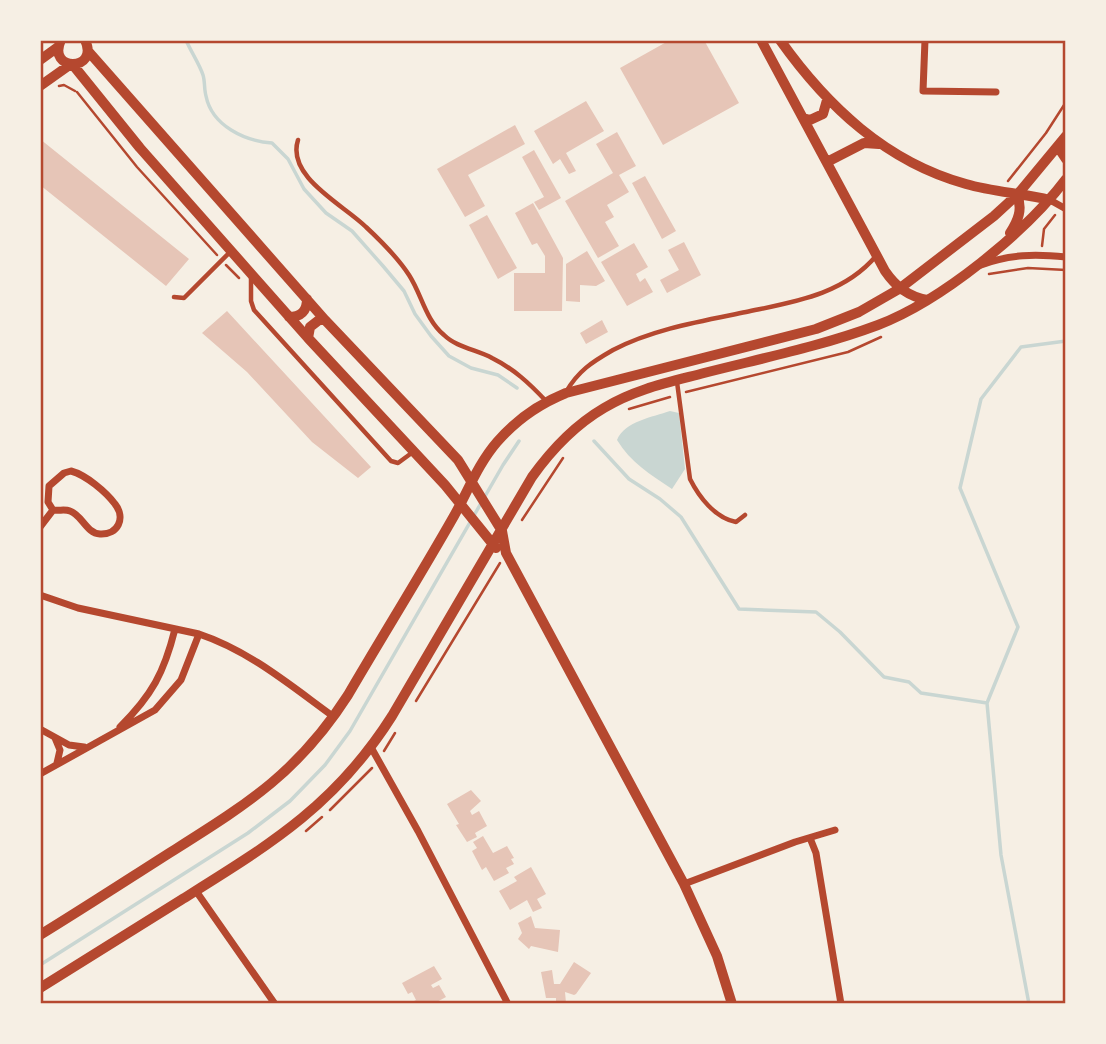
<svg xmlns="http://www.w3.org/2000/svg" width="1106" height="1044" font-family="'Public Sans',sans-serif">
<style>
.water{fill:#c9d6d2}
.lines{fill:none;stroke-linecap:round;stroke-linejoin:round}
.stream{stroke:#c9d6d2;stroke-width:3.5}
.building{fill:#e6c5b7}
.path{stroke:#b5482f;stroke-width:2.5}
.service{stroke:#b5482f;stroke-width:4.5}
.minor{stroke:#b5482f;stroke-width:7}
.tertiary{stroke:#b5482f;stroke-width:10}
.neatline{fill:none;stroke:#b5482f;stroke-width:2.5}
</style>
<rect width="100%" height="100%" fill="#f6efe4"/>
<path class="water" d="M670 411 679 413 685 469 672 489C651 475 630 462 617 440 625 421 653 417 670 411Z"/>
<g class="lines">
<path class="stream" d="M186 40C191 52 199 63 203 75 205 81 204 89 206 96 212 126 245 141 272 143L288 159 304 189 326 213 352 231 383 266 404 291 415 314 431 336 449 356 471 368 498 375 517 388
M594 441 629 479 660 499 681 517 739 609 816 612 840 632 884 677 909 682 921 693 987 703
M40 965 248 833 290 801 325 765 350 731 503 465 519 441
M1029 1004 1001 855 987 703 1018 627 960 488 981 399 1021 347 1066 341"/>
</g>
<path class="building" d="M670 40H704L739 103 663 145 620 68Z
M586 101 604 131 566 153 576 171 569 174 560 159 553 164 534 131Z
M515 125 525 144 468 175 485 206 465 217 437 169Z
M617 132 636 166 619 175 629 192 607 205 614 217 605 222 619 246 598 258 565 201 613 173 596 144Z
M40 139 189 259 166 286 40 185Z
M534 150 561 198 539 210 534 202 544 197 522 157Z
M645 176 676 231 662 239 632 183Z
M533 203 563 258 562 311H514V273H545V256L537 243 532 245 515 213Z
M487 215 517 268 498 279 469 225Z
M684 242 701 275 667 293 660 280 679 270 668 250Z
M634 243 648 267 636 274 640 282 645 278 653 292 627 306 601 262Z
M587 251 605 281 596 286 580 285V302L566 301V264Z
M227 311 371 467 358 478 312 442 247 372 202 333Z
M602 320 608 332 586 344 580 333Z
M471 790 481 801 470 811 472 815 479 811 487 826 475 833 477 837 467 842 456 825 459 824 447 804Z
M483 836 493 853 507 846 514 858 511 859 514 864 506 868 509 873 494 881 486 867 482 870 472 851 477 848 473 842Z
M531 867 546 894 537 899 542 908 533 912 527 900 510 910 499 891 517 881 514 877Z
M531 916 535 928 560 930 558 952 531 946 529 949 518 939 522 933 518 923Z
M574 962 591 973 576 994 574 995 565 992 566 1003 556 1004V998H546L541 972 552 970 554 984H560Z
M434 966 442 979 431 985 433 988 439 985 446 997 433 1004H416L414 1001 416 1000 412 992 408 994 402 983Z"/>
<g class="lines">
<path class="path" d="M59 86 64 85 75 91
M77 92 137 167 217 255
M1008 181 1046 133 1066 102
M1042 246 1044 229 1055 215
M226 265 239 278
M989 274 1028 268 1066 270
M686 392 848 352 881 337
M629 409 670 397
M522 520 563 458
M416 701 500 563
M384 751 395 733
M330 810 372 768
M306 831 322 817"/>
<path class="service" d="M298 140C286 177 344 205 366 227 381 241 398 258 409 275 422 295 425 319 444 335 456 347 477 350 492 358 514 369 529 383 546 401
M251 275V301L254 310 391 461 398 463 413 452
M174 297 184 298 231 251
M677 382 690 479C699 497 715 518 736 522L745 515
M566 392C578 371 592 362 613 350 653 329 702 321 746 312 793 302 843 295 876 256"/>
<path class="minor" d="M925 40 923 91 996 92
M1050 200 1066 209
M981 265C1009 254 1036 254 1066 257
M71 471C86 475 106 492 115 504 126 518 118 535 100 534 86 533 82 515 70 511 65 509 59 511 53 510L48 502 49 486 64 473Z
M40 527 53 510
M40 595 78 608 199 634C250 651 291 686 334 717
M120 727C152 695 164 673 175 629
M40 729 69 745 84 747
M55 738 60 750 57 763
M372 749 418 831 508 1004
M40 774 155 710 181 680 199 634
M810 838 816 853 841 1004
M684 884 795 842 835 830
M196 891 275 1004"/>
<path class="tertiary" d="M61 40C46 72 100 72 85 40
M761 40 885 271C896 287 908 296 927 300
M780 40C827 106 886 162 966 184 993 192 1022 193 1050 200
M88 51 325 320 458 460 502 531 506 553 684 884 717 956 732 1004
M40 60 58 47
M73 65 140 148 308 338 445 485 496 548
M40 86 71 64
M803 118 810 120 823 114 827 100
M1058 147 1066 159
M827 162 864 143 879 144
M1010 233C1018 221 1023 209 1017 195
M289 317C301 317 307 311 307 299
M308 338 310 327 319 320H325
M40 935C84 908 127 880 171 852 247 804 298 773 348 695 383 635 420 576 454 516 468 491 478 464 497 442 516 420 539 404 566 393L816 329 859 312 899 289 994 216 1017 195 1066 136
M40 988C87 959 134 929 181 900 269 845 335 806 392 716L532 477C552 449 575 425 604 408 635 389 670 382 704 373 763 358 822 346 878 325 941 301 1026 232 1066 179"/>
</g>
<rect width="1106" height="1044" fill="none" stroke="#f6efe4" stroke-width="84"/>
<rect x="42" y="42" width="1022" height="960" class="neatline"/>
</svg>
